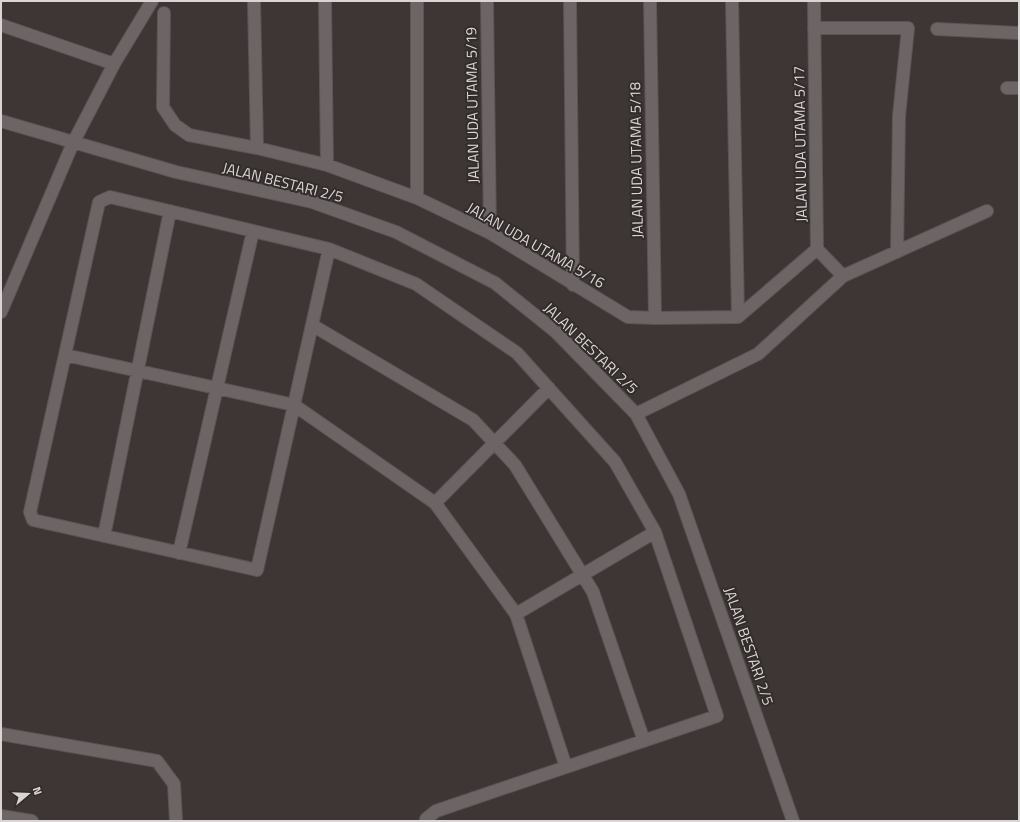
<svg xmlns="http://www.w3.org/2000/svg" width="1020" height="822" font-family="'Titillium Web',sans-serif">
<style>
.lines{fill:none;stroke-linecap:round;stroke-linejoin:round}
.minor-casing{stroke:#5a5454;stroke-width:14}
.minor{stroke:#6d6565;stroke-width:12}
.labels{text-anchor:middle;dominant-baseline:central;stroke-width:4;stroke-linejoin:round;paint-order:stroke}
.street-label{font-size:15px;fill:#dad5d5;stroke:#322c2b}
</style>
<rect width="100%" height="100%" fill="#3d3635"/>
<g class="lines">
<g class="minor-casing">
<path id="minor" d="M254 1 257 148
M325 1 327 165
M417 1V198
M487 1 490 233
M570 1 573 285
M650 1 655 318
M732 1 738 317
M814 1 817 249 843 276
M164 13 163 107 175 125 189 135 257 148 327 165 417 198 490 233 628 317 655 318 738 317 817 249
M1 25 114 64
M814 28H908L899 116 897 252
M937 29 1019 33
M1007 88H1019
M1 121 176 172 312 202 396 232 495 283 556 332 636 414 679 494 793 821
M329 249 257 570 33 520 30 512 99 202 110 197 329 249 416 284 517 353 615 462 655 532 717 716 436 811 426 819V821
M1 312 73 143 114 64 152 1
M312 325 473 420 515 465 593 592 644 741
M65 355 294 405 435 503 516 614 566 767
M636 414 758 354 843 276 987 211
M435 503 549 388
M104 536 170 211
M179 553 253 231
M516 614 655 532
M1 734 157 761 174 784 176 821
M1 816 32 821"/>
</g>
<use href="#minor" class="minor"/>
</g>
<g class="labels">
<g class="street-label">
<text transform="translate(472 105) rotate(-91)">JALAN UDA UTAMA 5/19</text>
<text transform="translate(800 144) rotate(-91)">JALAN UDA UTAMA 5/17</text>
<text transform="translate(636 160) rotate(-91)">JALAN UDA UTAMA 5/18</text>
<text transform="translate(283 182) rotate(14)">JALAN BESTARI 2/5</text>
<text transform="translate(536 245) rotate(30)">JALAN UDA UTAMA 5/16</text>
<text transform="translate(591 348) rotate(44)">JALAN BESTARI 2/5</text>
<text transform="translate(749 646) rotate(71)">JALAN BESTARI 2/5</text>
</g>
</g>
<rect width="1020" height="822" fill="none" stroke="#dad5d5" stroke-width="4"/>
<g transform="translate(28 794) rotate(71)" stroke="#322c2b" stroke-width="3" paint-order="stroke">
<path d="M0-3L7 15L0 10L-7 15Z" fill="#dad5d5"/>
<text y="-6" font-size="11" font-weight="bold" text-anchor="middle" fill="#dad5d5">N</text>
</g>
</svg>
